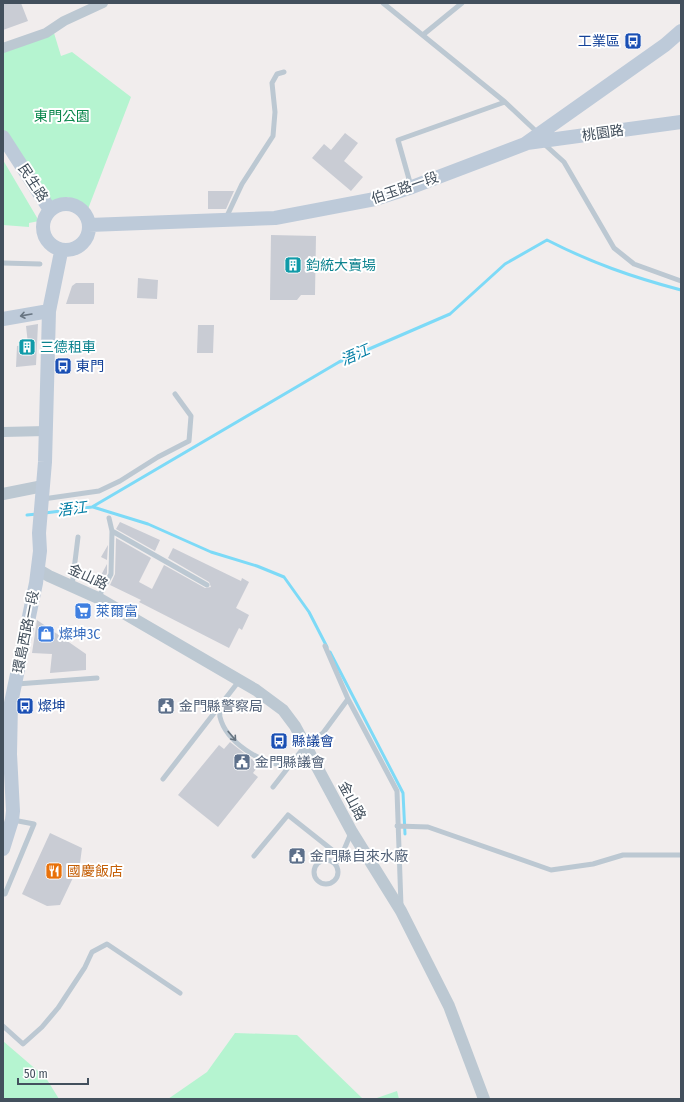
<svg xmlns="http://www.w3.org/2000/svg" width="684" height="1102" font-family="'Fira Sans Condensed','Noto Sans TC',sans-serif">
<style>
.green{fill:#b5f4d0}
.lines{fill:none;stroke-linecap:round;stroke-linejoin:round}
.stream{stroke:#7ddaf7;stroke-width:3}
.building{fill:#c9ccd4}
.service{stroke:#bcc8d2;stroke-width:5}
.minor{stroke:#bcc8d2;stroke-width:10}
.tertiary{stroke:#bcc8d2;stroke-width:12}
.secondary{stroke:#bdcad9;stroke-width:14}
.oneway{stroke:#687582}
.oneway2{stroke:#677480}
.labels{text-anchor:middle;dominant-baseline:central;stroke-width:4;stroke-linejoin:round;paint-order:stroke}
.transit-label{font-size:14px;fill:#164399;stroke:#fff;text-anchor:start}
.park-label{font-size:14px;fill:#0b874d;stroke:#fff}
.street-label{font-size:14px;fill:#43505d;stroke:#fff}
.culture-label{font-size:14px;fill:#0d838f;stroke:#fff;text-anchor:start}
.shop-label{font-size:14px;fill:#366cbe;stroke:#fff;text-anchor:start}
.service-label{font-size:14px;fill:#4e5e75;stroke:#fff;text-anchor:start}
.food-label{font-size:14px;fill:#c56008;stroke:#fff;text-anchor:start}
.water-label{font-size:15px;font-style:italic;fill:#027da4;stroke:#fff}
</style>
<rect width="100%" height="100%" fill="#f1eded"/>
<path class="green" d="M54 33 61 56 72 52 131 97 88 209 68 197 52 201 46 197 3 130V51Z
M3 160 39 221 29 223V227L3 225Z
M235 1033 297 1035 363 1099H168L207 1072Z
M3 1041 46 1078 59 1099H3Z
M397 1091 399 1099H374Z"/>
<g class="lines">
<path class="stream" d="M93 507 148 524 211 552 257 566 284 577 309 612 327 647
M45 513 92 507 339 362 450 314 505 264 547 240C592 263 632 277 681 290
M27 515 37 514
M330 652 403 793 405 834"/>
</g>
<path class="building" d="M3 3H21L28 21 3 30Z
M345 133 358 143 344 161 363 177 351 191 312 158 324 144 331 150Z
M208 191H234L226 209H208Z
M271 235 316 236 315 295H301L297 300H270Z
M138 278 158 280 157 299 137 298Z
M76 283H94V304H66L72 286Z
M38 324 36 365 16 367 17 346 28 344 26 326Z
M198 325H214L213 353H197Z
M120 522 160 540 155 551 116 529Z
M116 538 151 558 139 582 152 589 164 565 205 588 211 587 209 582 168 558 173 548 241 581 242 578 249 582 236 608 249 615 242 630 239 628 229 648 139 602 141 600 110 585 115 574Z
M108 545 107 560 101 557Z
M107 564V573L103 581 99 579Z
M37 620 86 654V670L50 673 52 654 32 653Z
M230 742 259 765 253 773 258 777 218 827 178 795 219 745 224 749Z
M50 833 82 848 80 863 60 905 47 906 22 894Z"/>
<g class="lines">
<path class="service" d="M383 3 505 102 538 133
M424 34 462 3
M543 143 564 162 614 248 634 264 681 281
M411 186 398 140 505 102
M226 218 242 184 273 136 275 112 272 83 277 74 284 72
M3 263 40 264
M43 499 99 491 120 481 158 457 189 441 191 416 175 394
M112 531 207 585
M72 586 78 537
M98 598 111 574 112 531 109 518
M325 646 348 699 397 791 401 906
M17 684 97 678
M222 704C221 708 219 713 220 717 226 742 261 764 285 765L290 762
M163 779 239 681
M273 787 305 746 323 733 348 699
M397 826 428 827 551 870 593 864 623 855H681
M254 856 288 815 341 857
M314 872a12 12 0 1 1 24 0a12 12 0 1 1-24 0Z
M335 864 341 857 351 833
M3 893 5 894 34 824 13 820
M3 1026 23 1044 42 1027 58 1008 85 967 92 952 107 944 180 993"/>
<path class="minor" d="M3 48 46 33 64 21 103 3
M3 432 46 431"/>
<path class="tertiary" d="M3 494 43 486
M37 569 49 576 98 598 256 690 283 710 295 726 352 832 401 911 449 1006 484 1099"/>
<path class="secondary" d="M3 137 50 210
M527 143 681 122
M43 227a23 23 0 1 1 46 0a23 23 0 1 1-46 0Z
M89 225 275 218 375 199 412 187 525 144 665 45 681 31
M3 319 49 311
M3 849 12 820 13 811 10 754 11 703 36 583 40 551 39 533 45 462 49 311 61 252"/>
</g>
<defs><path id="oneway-shaft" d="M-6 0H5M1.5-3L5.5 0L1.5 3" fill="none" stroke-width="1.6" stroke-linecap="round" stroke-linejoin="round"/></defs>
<use class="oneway" href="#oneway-shaft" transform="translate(26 315) rotate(170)"/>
<use class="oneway2" href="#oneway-shaft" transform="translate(232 736) rotate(50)"/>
<defs>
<g id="bus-square" transform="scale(0.9)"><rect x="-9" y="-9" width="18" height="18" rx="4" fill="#1a4fb4" stroke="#fff"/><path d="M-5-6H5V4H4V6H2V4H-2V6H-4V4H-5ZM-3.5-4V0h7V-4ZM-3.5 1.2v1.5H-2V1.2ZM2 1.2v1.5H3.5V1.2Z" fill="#fff"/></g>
<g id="building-square" transform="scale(0.9)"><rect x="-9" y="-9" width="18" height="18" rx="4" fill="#0f9aa8" stroke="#fff"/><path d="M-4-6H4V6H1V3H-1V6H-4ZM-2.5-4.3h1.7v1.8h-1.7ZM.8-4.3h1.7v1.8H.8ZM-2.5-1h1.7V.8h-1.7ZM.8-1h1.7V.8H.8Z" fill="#fff"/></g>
<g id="supermarket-square" transform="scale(0.9)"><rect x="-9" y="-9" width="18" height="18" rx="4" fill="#3f7fe0" stroke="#fff"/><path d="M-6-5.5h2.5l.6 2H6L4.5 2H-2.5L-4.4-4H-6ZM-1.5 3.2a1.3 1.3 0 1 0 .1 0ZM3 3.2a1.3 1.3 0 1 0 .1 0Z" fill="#fff"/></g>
<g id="shop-square" transform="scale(0.9)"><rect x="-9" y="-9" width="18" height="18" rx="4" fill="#3f7fe0" stroke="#fff"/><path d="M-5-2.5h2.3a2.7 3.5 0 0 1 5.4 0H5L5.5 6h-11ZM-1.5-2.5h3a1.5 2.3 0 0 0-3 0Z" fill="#fff"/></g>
<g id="civic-square" transform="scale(0.9)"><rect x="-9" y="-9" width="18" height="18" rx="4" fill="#5c6f8a" stroke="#fff"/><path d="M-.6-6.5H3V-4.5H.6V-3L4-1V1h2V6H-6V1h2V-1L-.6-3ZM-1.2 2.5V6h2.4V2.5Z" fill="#fff"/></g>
<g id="restaurant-square" transform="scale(0.9)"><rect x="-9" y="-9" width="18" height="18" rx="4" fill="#e8710a" stroke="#fff"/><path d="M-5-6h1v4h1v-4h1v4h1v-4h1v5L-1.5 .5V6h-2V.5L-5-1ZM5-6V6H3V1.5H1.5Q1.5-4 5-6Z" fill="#fff"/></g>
</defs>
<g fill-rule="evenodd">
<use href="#bus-square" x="633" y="41"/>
<use href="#building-square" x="293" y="265"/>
<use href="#building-square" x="27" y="347"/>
<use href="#bus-square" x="63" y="366"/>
<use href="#supermarket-square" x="83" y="611"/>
<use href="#shop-square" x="46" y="634"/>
<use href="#bus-square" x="25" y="706"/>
<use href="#civic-square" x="166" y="706"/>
<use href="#bus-square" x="279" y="741"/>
<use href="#civic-square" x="242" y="762"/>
<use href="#civic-square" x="297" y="856"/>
<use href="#restaurant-square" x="54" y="871"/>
</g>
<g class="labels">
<g class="transit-label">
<text x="620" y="41" text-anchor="end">工業區</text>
<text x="76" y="366">東門</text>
<text x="38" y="706">燦坤</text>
<text x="292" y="741">縣議會</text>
</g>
<g class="park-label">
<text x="62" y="116">東門公園</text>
</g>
<g class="street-label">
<text transform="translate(603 133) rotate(-8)">桃園路</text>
<text transform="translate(33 183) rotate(57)">民生路</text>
<text transform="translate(405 188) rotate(-19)">伯玉路一段</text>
<text transform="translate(88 577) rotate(25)">金山路</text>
<text transform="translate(26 632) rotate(-79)">環島西路一段</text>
<text transform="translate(352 801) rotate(62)">金山路</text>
</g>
<g class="culture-label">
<text x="306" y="265">鈞統大賣場</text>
<text x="40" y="347">三德租車</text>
</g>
<g class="shop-label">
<text x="96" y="611">萊爾富</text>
<text x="59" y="634">燦坤3C</text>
</g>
<g class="service-label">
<text x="179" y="706">金門縣警察局</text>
<text x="255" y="762">金門縣議會</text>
<text x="310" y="856">金門縣自來水廠</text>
</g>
<g class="food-label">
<text x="67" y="871">國慶飯店</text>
</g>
<g class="water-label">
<text transform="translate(355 355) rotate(-24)">浯江</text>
<text transform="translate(72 509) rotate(-8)">浯江</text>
</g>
</g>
<rect width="684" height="1102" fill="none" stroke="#43505d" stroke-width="8"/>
<path d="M18 1078v6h70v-6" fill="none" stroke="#43505d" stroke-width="2"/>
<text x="24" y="1078" font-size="12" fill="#43505d" stroke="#ffffff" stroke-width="3" paint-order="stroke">50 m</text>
</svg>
